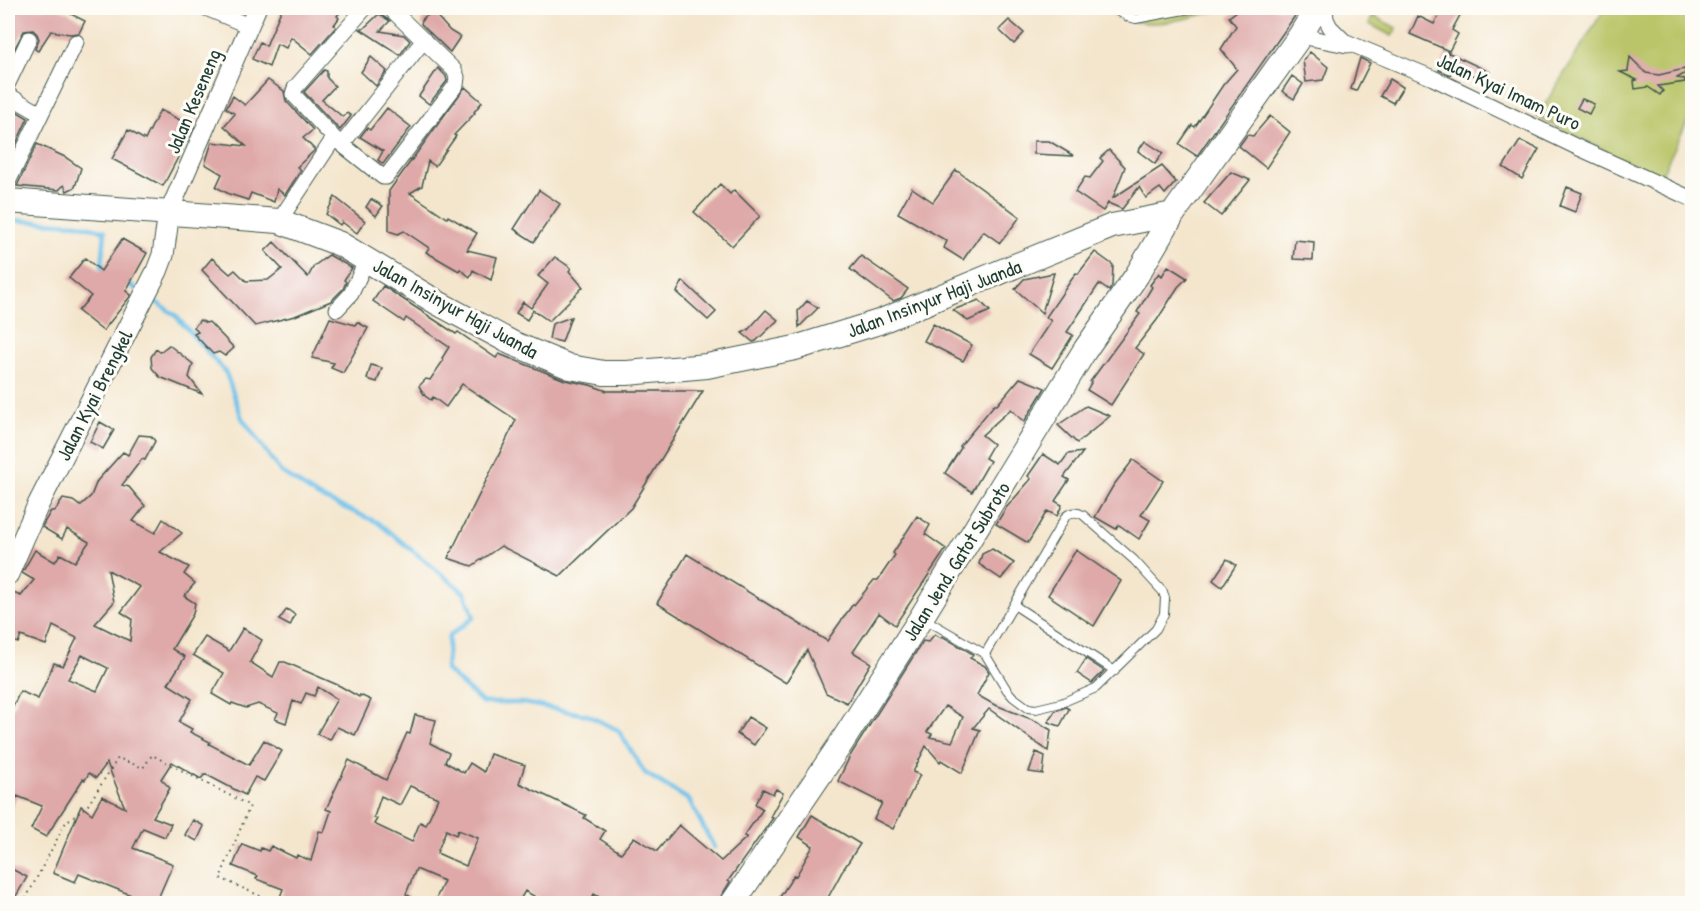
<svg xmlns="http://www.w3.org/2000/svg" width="1700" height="911" font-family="'Patrick Hand',sans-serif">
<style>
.green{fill:#b9c567;stroke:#6c814e;stroke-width:1.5}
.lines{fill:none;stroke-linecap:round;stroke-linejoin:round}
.stream{stroke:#6ec1ea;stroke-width:4.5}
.building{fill:#dea9a8;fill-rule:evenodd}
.service-casing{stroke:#3f564b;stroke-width:10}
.minor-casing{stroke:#3f564b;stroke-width:17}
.tertiary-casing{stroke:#3f564b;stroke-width:20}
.secondary-casing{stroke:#3f564b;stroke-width:23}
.primary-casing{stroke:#3f564b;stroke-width:26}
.path{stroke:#3f564b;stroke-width:2;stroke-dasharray:1.5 4.5;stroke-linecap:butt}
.service{stroke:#fff;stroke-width:8}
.minor{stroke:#fff;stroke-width:15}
.tertiary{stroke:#fff;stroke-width:18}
.secondary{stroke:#fff;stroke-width:21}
.primary{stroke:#fff;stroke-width:24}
.labels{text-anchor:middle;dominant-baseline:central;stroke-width:6;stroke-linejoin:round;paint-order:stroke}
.street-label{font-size:20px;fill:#1f3d34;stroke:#fdfcf7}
</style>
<rect width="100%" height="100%" fill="#fdfcf7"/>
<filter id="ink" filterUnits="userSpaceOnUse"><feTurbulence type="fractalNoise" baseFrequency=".0167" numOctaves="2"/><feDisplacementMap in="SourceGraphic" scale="12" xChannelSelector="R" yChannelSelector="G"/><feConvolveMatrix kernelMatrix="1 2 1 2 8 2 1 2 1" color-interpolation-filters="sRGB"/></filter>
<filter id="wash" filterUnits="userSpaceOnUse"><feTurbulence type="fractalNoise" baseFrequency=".008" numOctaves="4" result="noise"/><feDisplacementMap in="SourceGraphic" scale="24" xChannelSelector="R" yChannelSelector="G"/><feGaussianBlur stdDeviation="1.35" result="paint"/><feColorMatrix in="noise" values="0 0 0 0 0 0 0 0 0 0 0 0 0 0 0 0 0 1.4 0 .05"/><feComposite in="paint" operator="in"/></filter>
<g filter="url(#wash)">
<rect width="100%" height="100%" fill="#f4e6cd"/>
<path class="green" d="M1105 8H1228C1189 17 1140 37 1105 8Z
M1605 8H1692V112L1660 178 1537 117Z
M1373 16 1397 28 1392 36 1369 24Z"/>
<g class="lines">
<path class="stream" d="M8 220 78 224 105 231 102 267 107 270
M125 281 140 292
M150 298 175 315 226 373 242 418 280 471 317 496 377 522 465 593 474 617 449 636 446 670 483 703H523L587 715 618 730 645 773 689 800 714 847"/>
</g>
<g id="blocks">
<path class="building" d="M8 8H59L85 21 79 33 70 34 51 31 38 51 35 49 39 39 37 34 33 30 24 31 8 61Z
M282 8H343L337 16 339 18 334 25 336 27 312 54 291 37 286 48 277 44 269 67 252 59 260 42 266 46Z
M1241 8H1287L1297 13 1197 156 1179 144 1192 125 1195 127 1223 85 1237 69 1221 49 1236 26 1229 17Z
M1442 8H1464L1452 30 1458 34 1449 51 1410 34 1418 16 1434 24Z
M433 12 450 31 460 37 450 52 421 24 423 18Z
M379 14 390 21 380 31 404 35 410 41 400 55 360 29H363Z
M1009 20 1024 33 1014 44 999 30Z
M1310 52 1328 67 1323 80 1306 82 1303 60Z
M1447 52 1490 72 1486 80 1454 68 1450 75 1439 70Z
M371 57 387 71 376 86 361 72Z
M1630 57 1646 73 1659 75 1684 69 1686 73 1677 78 1685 79V82L1658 86 1663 91 1660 95 1648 87 1635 89 1634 81 1637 80 1620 72 1628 71Z
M1360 58 1370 63 1356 91 1351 89Z
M438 68 446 76 447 81 429 104 419 96Z
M324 70 327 71V78L335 86 322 100 343 117 347 113 351 116 340 130 304 92Z
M1292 76 1303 84 1294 99 1282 91Z
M1390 79 1403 87 1393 103 1380 96Z
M268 80 284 91 286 101 313 130 303 138 315 150 297 167 301 170 285 195 277 189 274 202 251 193 248 200 229 194 216 187 222 174 205 164 212 142 246 146 224 126 235 114 226 108 233 96 245 105Z
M465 87 482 102 474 112 475 113 454 135 456 136 435 166 428 161 422 186 410 193 447 218 448 216 477 233 467 250 497 257 491 280 473 270 470 277 460 269 459 271 426 252 429 248 404 231 398 234 389 231V191Z
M1582 99 1594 104 1589 114 1577 108Z
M8 106 28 118 8 161Z
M387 108 411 127 383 164 378 160 383 151 360 137 367 128 370 130Z
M160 110 194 127 163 186 112 159 128 130 145 140Z
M1270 116 1290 132 1266 168 1239 146 1247 135 1253 136Z
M1034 141H1049L1074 156 1034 154Z
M1145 141 1163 153 1155 164 1138 151Z
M1520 141 1539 149 1522 179 1503 167Z
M37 144 65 157 81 168 75 187 67 191 64 185 59 190 17 186Z
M1109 150 1125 167 1113 198 1162 166 1176 182 1165 194 1160 188 1146 198 1139 187 1122 209 1108 203 1103 211 1075 192 1085 177 1090 178 1103 161 1100 158Z
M956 170 1020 217 1000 243 983 231 963 260 944 248 947 241 898 213 912 188 933 202Z
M1231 172 1250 180 1221 216 1204 203Z
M720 184 730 194 734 190 760 216 732 246 694 212Z
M1567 187 1582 193 1575 212 1560 206Z
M539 190 560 204 534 242 514 229Z
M335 197 365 221 357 233 342 222 340 225 326 214Z
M371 199 383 206 376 216 366 207Z
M122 239 147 253 126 291 131 295 129 298 103 331 78 311 91 296 69 278 85 258 101 271Z
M1295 240 1314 242 1313 260 1293 259Z
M274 242 308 277 314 266 329 255 352 268 344 280 346 282 343 289 331 301 295 316 255 326 202 270 212 258 230 274 235 270 246 281 268 280 282 269 265 251Z
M1095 252 1113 265 1112 286 1109 291 1099 284 1067 332 1073 335 1052 368 1029 354 1051 321 1046 317 1076 273 1078 274Z
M861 256 908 289 901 298 893 301 850 269Z
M555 257 571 268 569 271 583 287 549 321 533 310 527 320 516 313 523 302 531 308 548 284 538 276Z
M1168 266 1187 278 1178 287 1157 320 1135 348 1144 354 1111 405 1087 390 1091 383 1090 382 1140 314 1137 312 1152 287 1150 285 1159 273 1162 276Z
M1054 273 1042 313 1015 289 1024 279Z
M683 281 716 312 708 320 677 292Z
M383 286 456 334 458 332 496 358 499 354 565 380 590 385 607 391H703L631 508 560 576 501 546 472 566 448 558 516 420 462 384 446 407 433 397 431 400 425 396 419 386 426 379 430 380 443 361 442 358 449 347 406 318 404 322 373 301Z
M979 300 990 311 968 321 953 310Z
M807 301 818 308 799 327 798 311Z
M766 310 778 320 756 341 753 342 742 333 748 330Z
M571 317 562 342 549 339 552 324Z
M330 318 355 325 357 322 368 328 343 373 331 368 334 363 312 358Z
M200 320 206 323 209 322 234 348 225 356 219 352 213 354 194 334 198 332 194 327Z
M933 324 972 345 963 361 924 341Z
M169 345 193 364 189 377 202 394 160 377 152 368 151 357 156 349 160 352Z
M371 365 382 368 377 382 367 379Z
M1020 378 1045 388 1024 422 1011 409 982 435 993 444 985 458 990 461 972 492 945 473 961 448 960 446 994 405H997Z
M1086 406 1110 416 1077 443 1058 425Z
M100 422 114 430 103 449 90 442Z
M139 435 151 436 155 441 145 460 142 459 122 485 129 487 145 506 133 521 155 533 163 519 182 533 160 552 189 567 184 574 195 583 184 596 195 603 193 614 172 649 185 657 168 684 192 699 179 722 192 729 190 732 210 742 209 744 249 765 264 740 282 751 264 781 255 777 245 795 205 774 201 779 172 762 161 779 170 788 153 817 171 824 165 837 143 828 133 848 173 864 156 903H151L79 874 75 882 53 873 81 806 92 814 102 796 125 808 107 763 96 778 89 773 85 780 83 779 46 837 31 829 42 806 17 796 8 817V708L12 709 20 691 38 699 54 663 63 666 77 638 53 626 46 645 21 636 18 643 8 639V603L11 592 21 596 34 580 22 573 35 550 55 562 60 554 75 562 89 542 67 529 62 539 42 527 45 521 51 511H55L63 499 73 501 80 506 91 496 97 481 123 452 128 455ZM108 570 140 587 121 612 132 619 130 641 95 624 114 602ZM82 655 108 668 97 691 68 679Z
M1083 452 1064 477 1069 480 1055 501 1062 505 1057 516 1047 511 1028 543 996 524 1006 508 1031 479 1028 476 1043 454 1060 465 1068 454Z
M1133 460 1163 481 1141 515 1150 520 1139 539 1119 525 1116 529 1095 517 1113 486Z
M917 516 930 525 925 534 946 549 895 625 879 613 853 652 871 663 847 703 826 693 807 650 786 683 657 603 687 554 827 641 853 604 854 605 874 580H878L895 555 893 553Z
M992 549 1014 563 1001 579 979 564 982 554Z
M1076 550 1121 581 1094 626 1048 595Z
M1227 559 1236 565 1222 587 1213 580Z
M287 609 295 615 290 626 279 620Z
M243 628 262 640 250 662 273 677 280 662H285L340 686 359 697 360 695 371 700 355 735 337 727 330 740 317 734 337 699 318 687 314 696 306 693 301 704 293 701 286 723 275 719 278 713 258 704 246 708 232 703 231 705 212 694 224 673 193 655 205 637 229 651Z
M935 634 941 638 942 636 973 654 970 658 985 666 989 672 977 695 993 704 1036 721 1051 730 1048 751 989 709 973 728 980 730 962 773 941 760 940 762 926 746 913 772 920 775 893 829 874 819 882 803 838 781 850 756 923 641 928 642ZM945 706 963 717 952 742 930 737 932 734 927 732Z
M1086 659 1104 671 1092 683 1077 673Z
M1066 707 1069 709 1060 726 1048 722 1055 711Z
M415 715 436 720 430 743 449 753 445 762 464 773 470 763 484 772 490 754 525 765 519 783 586 815 584 818 605 831 600 839 621 853 634 837 657 851 679 825 721 861 747 837 744 836 763 809 755 804 763 789 773 794 776 789 783 793 770 817 773 818 728 881 730 882 717 903H609L594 894 589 903H546L525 891 518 903H434L444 881 416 869 406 894 420 903H297L280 897 283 889 256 879 258 876 233 866 242 844 260 851 261 848 268 851 271 846 296 858 297 855 311 861 319 831 324 832 331 811 326 809 349 760 386 780 407 733 410 734ZM410 786 438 798 426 825 420 822 412 842 374 824 377 819 374 817 381 796 400 805ZM446 830 456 835 458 830 478 838 466 866 437 853Z
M748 717 766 728 754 745 737 734Z
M1036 752 1045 756 1043 774 1029 772Z
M812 815 860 844 843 870 825 903H818L808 898 803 903H776L794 875 796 876 813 846 799 837Z
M193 820 204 826 197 841 185 835Z
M8 867 27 877 12 903H8Z"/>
</g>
</g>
<g filter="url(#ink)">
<use href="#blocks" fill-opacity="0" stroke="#3f564b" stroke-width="1.5"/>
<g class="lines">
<g class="service-casing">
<path id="service" d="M1112 8 1128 17 1136 19 1195 8
M1014 605 1115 671
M923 618 985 654 1007 690 1013 697 1028 708 1036 709 1061 703 1096 688 1156 629 1164 614 1165 598 1163 592 1134 560 1083 515C1076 511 1071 512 1066 516L985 654"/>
</g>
<g class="minor-casing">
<path id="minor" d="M206 8 249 26
M365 8 295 88 293 94 334 138 383 177H386L456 85 457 77 454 70 390 8
M1325 8 1326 19 1330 27 1344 41 1433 78 1579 148 1692 199
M1300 36 1347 45
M8 83 29 39
M8 95 41 114
M342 144 424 40
M8 182 76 42
M279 221 334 138
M337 309 351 294 367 259"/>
</g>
<g class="tertiary-casing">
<path id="tertiary" d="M169 212 257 8"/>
</g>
<g class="secondary-casing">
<path id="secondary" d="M8 574 38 505 157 271 163 255 169 212"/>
</g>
<g class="primary-casing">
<path id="primary" d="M8 201 279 221 340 244 438 303 512 343 570 367 604 373H627L707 366 795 348 879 322 1112 226 1173 214
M732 904 840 745 921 618 1085 350 1137 275 1173 214 1300 36 1317 8"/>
</g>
<path class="path" d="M23 904 66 822 88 805 118 758 143 768 152 755 250 806 220 878 278 904"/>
<use href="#service" class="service"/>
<use href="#minor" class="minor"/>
<use href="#tertiary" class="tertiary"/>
<use href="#secondary" class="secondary"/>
<use href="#primary" class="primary"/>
</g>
</g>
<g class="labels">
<g class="street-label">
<text transform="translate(1509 91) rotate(25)">Jalan Kyai Imam Puro</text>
<text transform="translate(193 101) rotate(-67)">Jalan Keseneng</text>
<text transform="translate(934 298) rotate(-21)">Jalan Insinyur Haji Juanda</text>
<text transform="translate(456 308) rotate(29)">Jalan Insinyur Haji Juanda</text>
<text transform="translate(94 395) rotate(-63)">Jalan Kyai Brengkel</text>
<text transform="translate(956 561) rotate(-58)">Jalan Jend. Gatot Subroto</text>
</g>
</g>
<rect width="1700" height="911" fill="none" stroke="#fdfcf7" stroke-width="30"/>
</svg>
